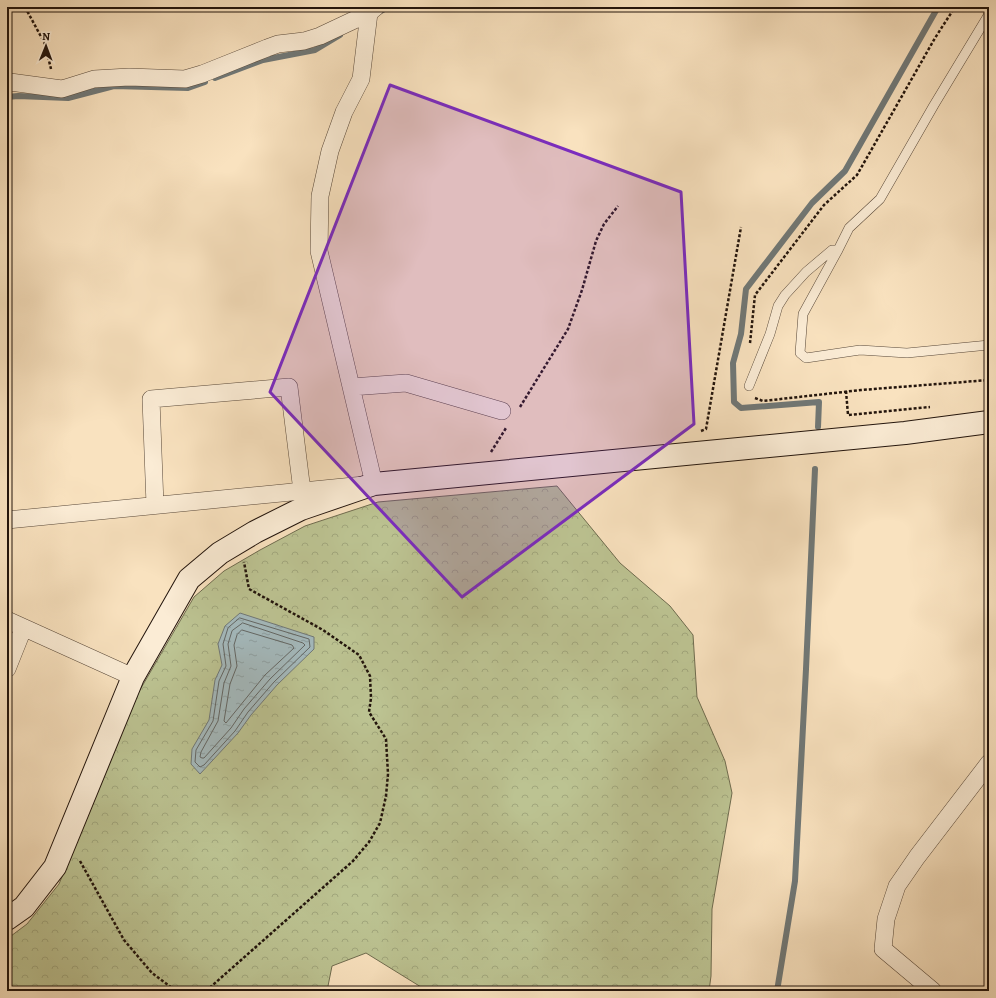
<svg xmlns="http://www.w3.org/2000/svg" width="996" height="998" font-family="Alegreya,serif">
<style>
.forest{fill:url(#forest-crowns);stroke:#6f6c4f}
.water{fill:url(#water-ripples);stroke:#707877}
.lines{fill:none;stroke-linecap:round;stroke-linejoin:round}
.shore{stroke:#636765;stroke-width:1}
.stream{stroke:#707877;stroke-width:6}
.lane-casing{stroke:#584839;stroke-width:10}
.street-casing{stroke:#584839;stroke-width:18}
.secondary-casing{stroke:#22140c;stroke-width:24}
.path{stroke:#22140c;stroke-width:2.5;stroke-dasharray:3 2;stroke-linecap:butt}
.lane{stroke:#fbecd5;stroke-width:9}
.street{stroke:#fbecd5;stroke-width:17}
.secondary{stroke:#fbecd5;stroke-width:22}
.marked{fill:#7b2cbf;fill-opacity:0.2;stroke:#7b2cbf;stroke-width:3;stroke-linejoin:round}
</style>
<defs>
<pattern id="forest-crowns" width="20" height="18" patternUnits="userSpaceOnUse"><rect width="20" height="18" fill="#bcc392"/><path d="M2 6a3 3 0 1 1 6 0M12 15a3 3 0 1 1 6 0" fill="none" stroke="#a1a77d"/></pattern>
<pattern id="water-ripples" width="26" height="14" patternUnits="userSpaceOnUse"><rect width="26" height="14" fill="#a4babe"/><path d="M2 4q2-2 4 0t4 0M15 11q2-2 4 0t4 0" fill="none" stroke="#8d9fa2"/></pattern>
</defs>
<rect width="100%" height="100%" fill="#f9e2bf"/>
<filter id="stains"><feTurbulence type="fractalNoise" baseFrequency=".005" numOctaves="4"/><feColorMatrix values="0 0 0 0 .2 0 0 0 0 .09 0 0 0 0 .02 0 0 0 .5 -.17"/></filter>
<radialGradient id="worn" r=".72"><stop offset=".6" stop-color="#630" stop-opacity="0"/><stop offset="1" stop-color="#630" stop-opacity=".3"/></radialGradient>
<path class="forest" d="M557 486 620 563 670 606 693 635 697 697 725 761 732 793 712 909 711 976 709 991H432L421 987 366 953 332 966 327 991H7V939L27 924 59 884 137 695 194 597 224 571 260 550 305 526 378 502Z"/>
<path class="water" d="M240 613 314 637V649L277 685 251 715 238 733 200 774 191 764 192 749 209 720 215 680 222 665 218 644 225 626Z"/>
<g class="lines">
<path class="shore" d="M240 618 309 639 310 647 274 682 248 712 235 731 204 765 200 767 195 762 196 750 213 721 219 681 226 666 223 644 228 628Z
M243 623 303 643 305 645 270 679 244 709 231 728 204 758H202L200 757 201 752 218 721 224 683 231 666 228 644 232 631Z
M242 630 292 645 294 648 265 675 226 723 224 721 230 684 237 666 234 645 237 635Z"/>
<path class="stream" d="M377 13 388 7
M215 78 263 60 315 50 340 35
M7 97 18 96 68 98 114 86 188 88 205 82
M818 427 819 402 741 408 734 402 733 363 741 334 746 289 812 203 845 171 938 7
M777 991 795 881 806 669 815 469"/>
<g class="lane-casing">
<path id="lane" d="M989 14 934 105 880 199 849 228 838 250 803 314 800 353 806 358 860 350 907 353 989 345
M749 386 770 334 778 306 785 295 806 272 832 250H838"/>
</g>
<g class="street-casing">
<path id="street" d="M7 82H10L62 89 94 79 129 77 185 79 202 74 267 48 278 44 304 41 320 36 369 13 376 7
M351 387 406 383 502 411
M155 505 151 399 289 387 302 491
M7 520 374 484 319 251 320 196 330 151 344 112 361 79 369 13
M7 620 133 677
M7 669 23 629
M933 991 883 949 886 919 897 886 917 857 989 763"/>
</g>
<g class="secondary-casing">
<path id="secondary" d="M7 919 24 907 55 867 133 677 189 579 220 553 255 532 301 509 374 484 905 433 989 422"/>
</g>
<path class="path" d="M25 7 45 44 51 69
M692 7 693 10
M750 343 755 295 824 205 857 175 935 38 955 7
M846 391 848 415 930 407
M755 398 763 401 861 390 989 380
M520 407 568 329 582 290 596 241 604 224 618 206
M701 431 706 429 741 227
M491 452 506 428
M80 861 124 940 152 973 176 991
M206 991 353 861 369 842 380 823 386 796 388 774 386 739 369 712 371 698 370 676 359 655 323 630 249 589 244 562"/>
<use href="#lane" class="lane"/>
<use href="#street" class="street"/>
<use href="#secondary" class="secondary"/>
</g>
<path class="marked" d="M390 85 681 192 694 424 462 597 270 392Z"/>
<rect width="996" height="998" fill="none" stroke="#f9e2bf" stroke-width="24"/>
<rect x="8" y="8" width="980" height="982" fill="none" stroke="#22140c" stroke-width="2"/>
<rect x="12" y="12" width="972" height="974" fill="none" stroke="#22140c"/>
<g transform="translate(46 46) rotate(1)" stroke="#fbecd5" stroke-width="3" paint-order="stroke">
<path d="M0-3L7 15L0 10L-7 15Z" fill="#22140c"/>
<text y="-6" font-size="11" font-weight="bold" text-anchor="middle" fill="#22140c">N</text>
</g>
<rect width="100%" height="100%" filter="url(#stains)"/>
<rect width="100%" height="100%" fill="url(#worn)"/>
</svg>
